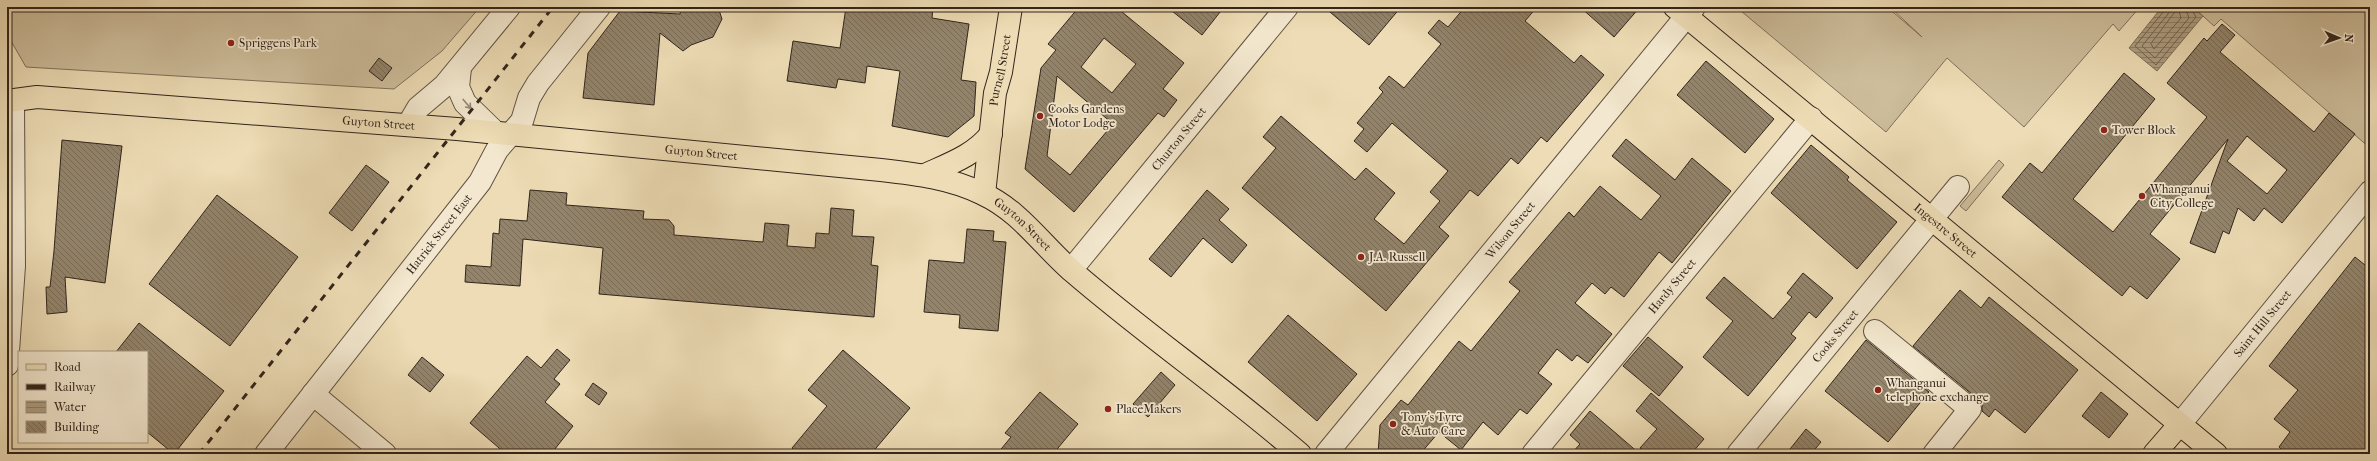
<svg xmlns="http://www.w3.org/2000/svg" width="2377" height="461" font-family="'IM FELL French Canon',serif">
<style>
.grass{fill:#cdbd9b;stroke:#80705b}
.water{fill:url(#water-rules);stroke:#7c6d58}
.lines{fill:none;stroke-linecap:round;stroke-linejoin:round}
.shore{stroke:#70604e;stroke-width:1}
.building{fill:url(#building-back-hatch);stroke:#32241b;fill-rule:evenodd}
.minor-casing{stroke:#615242;stroke-width:24}
.major-casing{stroke:#32241b;stroke-width:24}
.minor{stroke:#f3e8cf;stroke-width:22}
.major{stroke:#eddcb5;stroke-width:22}
.rail{stroke:#32241b;stroke-width:3;stroke-dasharray:7 7;stroke-linecap:butt}
.oneway{stroke:#928675}
.poi-dot{fill:#8f2418;stroke:#f3e8cf;stroke-width:1.5}
.labels{text-anchor:middle;dominant-baseline:central;stroke-width:3.5;stroke-linejoin:round;paint-order:stroke}
.poi-label{font-size:12px;fill:#32241b;stroke:#f3e8cf;text-anchor:start}
.street-label{font-size:12px;fill:#32241b;stroke:#f3e8cf}
</style>
<defs>
<pattern id="water-rules" width="6" height="5" patternUnits="userSpaceOnUse"><rect width="6" height="5" fill="#ad9d81"/><path d="M0 2.5h6" fill="none" stroke="#8d8069"/></pattern>
<pattern id="building-back-hatch" width="6" height="6" patternUnits="userSpaceOnUse"><rect width="6" height="6" fill="#93846b"/><path d="M-1 5l2 2M0 0l6 6M5-1l2 2" fill="none" stroke="#796c57"/></pattern>
</defs>
<rect width="100%" height="100%" fill="#eddcb5"/>
<filter id="stains"><feTurbulence type="fractalNoise" baseFrequency=".005" numOctaves="4"/><feColorMatrix values="0 0 0 0 .2 0 0 0 0 .09 0 0 0 0 .02 0 0 0 .5 -.17"/></filter>
<radialGradient id="worn" r=".72"><stop offset=".6" stop-color="#630" stop-opacity="0"/><stop offset="1" stop-color="#630" stop-opacity=".3"/></radialGradient>
<path class="grass" d="M7 7H480L442 51 394 89 26 67 7 34Z
M1744 7H1887L1922 37 1890 7H2140L2119 31 2113 24 2024 127 1947 58 1886 132 1741 11Z
M2193 7H2370V148L2221 19 2214 26Z
M1999 160 2004 165 1966 211 1960 206Z"/>
<path class="water" d="M2162 7H2192L2203 16 2157 71 2129 48Z"/>
<g class="lines">
<path class="shore" d="M2165 7 2164 11 2135 46 2156 65 2196 17 2190 7
M2170 7 2168 14 2142 46 2155 58 2189 18 2185 7
M2176 11H2179L2181 18 2154 49 2151 44Z"/>
</g>
<path class="building" d="M681 7H718L722 19 713 37 691 45 683 51 660 33 654 105 583 98 588 53 620 11 680 14Z
M846 7H933L932 18 969 24 961 80 976 82 974 116 948 137 892 126 900 71 867 66 865 83 838 79 836 88 787 81 793 41 840 48Z
M1079 7H1116L1184 63 1163 89 1177 100 1164 117 1158 113 1074 212 1025 169 1041 68 1056 50 1048 44ZM1104 38 1136 64 1112 93 1081 67ZM1057 76 1113 124 1070 175 1047 156Z
M1167 7H1224L1202 35Z
M1324 7H1401L1369 45Z
M1465 7H1537L1525 21 1574 63 1581 55 1604 75 1547 142 1541 137 1518 164 1511 158 1478 196 1470 190 1439 227 1449 236 1386 311 1242 188 1276 148 1263 137 1281 116 1355 180 1366 168 1395 193 1374 219 1404 244 1440 201 1430 192 1448 171 1392 123 1367 152 1354 141 1364 129 1357 123 1383 92 1379 88 1389 76 1404 88 1441 44 1428 33 1439 20 1448 27Z
M1580 7H1640L1614 37Z
M2222 24 2235 35 2220 52 2314 132 2329 113 2355 134 2282 223 2264 208 2254 221 2238 208 2229 234 2223 231 2215 253 2190 243 2228 139 2150 234 2180 259 2147 299 2130 286 2122 296 2002 197 2030 163 2042 173 2124 73 2155 99 2073 199 2113 232 2207 117 2167 83 2204 38 2207 41ZM2247 136 2287 170 2267 194 2227 161Z
M379 58 392 68 382 81 369 71Z
M1706 61 1774 119 1745 153 1677 95Z
M1626 139 1675 180 1692 158 1731 191 1672 263 1659 252 1624 297 1611 287 1605 294 1592 283 1575 303 1612 334 1588 363 1577 355 1572 361 1557 349 1538 373 1552 384 1527 414 1520 409 1498 435 1483 422 1461 450 1439 432 1420 454H1378L1380 425 1401 400 1408 405 1459 341 1471 351 1520 291 1509 282 1569 212 1574 217 1600 186 1641 220 1661 196 1612 156Z
M62 140 122 146 105 283 65 277 67 312 47 314 46 287H50L54 251Z
M1811 145 1849 177 1847 180 1897 222 1857 269 1771 193Z
M366 165 389 182 352 231 329 213Z
M530 190 567 193 566 205 644 211 643 219 669 220 674 226V235L763 242 765 223 789 225 787 246 815 248 816 233 829 234 831 208 854 210 852 236 874 237 871 265 878 266 874 317 599 294 603 248 523 239 520 286 465 282 466 265 491 267 493 233 499 234 500 219 527 221Z
M1207 190 1229 209 1219 220 1247 245 1232 263 1203 238 1171 277 1149 259Z
M217 195 298 257 230 346 149 284Z
M967 229 994 231 993 241 1006 242 998 331 959 328 960 315 924 312 929 260 964 263Z
M2355 257 2370 269V454H2287L2279 447 2290 432 2274 419 2298 390 2269 366Z
M1803 273 1833 298 1816 318 1809 312 1791 334 1796 338 1748 396 1703 357 1733 321 1706 298 1724 277 1773 319 1792 297 1787 293Z
M1960 290 1981 308 1989 297 2078 370 2025 433 1995 409 1989 417 1982 411V405L1978 399 1913 346Z
M1288 315 1357 374 1317 421 1248 362Z
M139 323 224 391 174 454 147 432V352H116Z
M1648 337 1683 367 1659 396 1623 366Z
M1866 340 1929 392 1888 442 1825 391Z
M557 349 570 360 554 379 560 384 545 402 573 426 551 454H506L470 423 527 356 541 368Z
M843 350 910 408 871 454H799L792 448 827 406 808 390Z
M422 357 444 375 430 392 408 375Z
M1161 372 1175 385 1148 417 1133 404Z
M593 383 607 393 599 405 585 395Z
M1040 392 1078 424 1053 454H997L1011 437 1005 433Z
M2101 392 2128 414 2109 438 2082 416Z
M1651 393 1704 439 1691 454H1648L1640 448 1657 429 1636 411Z
M1590 411 1640 454H1571L1580 444 1570 435Z
M1806 429 1821 442 1811 454H1786Z"/>
<g class="lines">
<g class="minor-casing">
<g id="minor">
<path d="M460 68 458 87 465 103 496 133"/>
<path d="M408 125 418 108 444 86 509 7"/>
<path id="s1" d="M1071 270 1287 7"/>
<path d="M1875 331 1970 409 1934 454"/>
<path d="M7 365 14 266 13 101"/>
<path d="M313 394 385 454"/>
<path id="s2" d="M2180 424 2370 192"/>
<path id="s3" d="M266 454 480 182 497 150 522 121 529 98 538 83 599 7"/>
<path id="s4" d="M1326 454 1694 7"/>
<path id="s5" d="M1533 454 1811 118"/>
<path id="s6" d="M1738 454 1958 187"/>
</g>
</g>
<g class="major-casing">
<g id="major">
<path id="s7" d="M1675 7 2216 454"/>
<path id="s8" d="M7 101 37 97 457 129 881 170C916 174 951 178 983 194 1020 211 1042 245 1072 271 1145 334 1226 390 1300 454"/>
<path d="M925 175C949 164 975 155 991 134"/>
<path id="s9" d="M984 194 995 93 1001 72 1011 7"/>
<path d="M2154 454 2180 424"/>
</g>
</g>
<use href="#minor" class="minor"/>
<use href="#major" class="major"/>
<path class="rail" d="M199 454 553 7"/>
</g>
<defs><path id="oneway-shaft" d="M-6 0H5M1.5-3L5.5 0L1.5 3" fill="none" stroke-width="1.6" stroke-linecap="round" stroke-linejoin="round"/></defs>
<use class="oneway" href="#oneway-shaft" transform="translate(467 104) rotate(50)"/>
<g class="poi-dot">
<circle cx="231" cy="43" r="4"/>
<circle cx="1040" cy="116" r="4"/>
<circle cx="2104" cy="130" r="4"/>
<circle cx="2142" cy="196" r="4"/>
<circle cx="1361" cy="257" r="4"/>
<circle cx="1878" cy="390" r="4"/>
<circle cx="1108" cy="409" r="4"/>
<circle cx="1393" cy="424" r="4"/>
</g>
<g class="labels">
<g class="poi-label">
<text x="239" y="43">Spriggens Park</text>
<text x="1048" y="109">Cooks Gardens<tspan x="1048" dy="14">Motor Lodge</tspan></text>
<text x="2112" y="130">Tower Block</text>
<text x="2150" y="189">Whanganui<tspan x="2150" dy="14">City College</tspan></text>
<text x="1369" y="257">J.A. Russell</text>
<text x="1886" y="383">Whanganui<tspan x="1886" dy="14">telephone exchange</tspan></text>
<text x="1116" y="409">PlaceMakers</text>
<text x="1401" y="417">Tony's Tyre<tspan x="1401" dy="14">&amp; Auto Care</tspan></text>
</g>
<g class="street-label">
<text stroke="none"><textPath href="#s9" startOffset="125">Purnell Street</textPath></text>
<text stroke="none"><textPath href="#s8" startOffset="373">Guyton Street</textPath></text>
<text stroke="none"><textPath href="#s1" startOffset="170">Churton Street</textPath></text>
<text stroke="none"><textPath href="#s8" startOffset="697">Guyton Street</textPath></text>
<text stroke="none"><textPath href="#s8" startOffset="1033">Guyton Street</textPath></text>
<text stroke="none"><textPath href="#s7" startOffset="351">Ingestre Street</textPath></text>
<text stroke="none"><textPath href="#s4" startOffset="290">Wilson Street</textPath></text>
<text stroke="none"><textPath href="#s3" startOffset="280">Hatrick Street East</textPath></text>
<text stroke="none"><textPath href="#s5" startOffset="218">Hardy Street</textPath></text>
<text stroke="none"><textPath href="#s2" startOffset="130">Saint Hill Street</textPath></text>
<text stroke="none"><textPath href="#s6" startOffset="153">Cooks Street</textPath></text>
</g>
</g>
<rect width="2377" height="461" fill="none" stroke="#eddcb5" stroke-width="24"/>
<rect x="8" y="8" width="2361" height="445" fill="none" stroke="#32241b" stroke-width="2"/>
<rect x="12" y="12" width="2353" height="437" fill="none" stroke="#32241b"/>
<rect x="18" y="351" width="130" height="92" fill="#f3e8cf" stroke="#a69a87"/>
<rect x="26" y="364" width="20" height="6" fill="#eddcb5" stroke="#a69a87"/>
<text x="54" y="371" font-size="12" fill="#32241b">Road</text>
<rect x="26" y="384" width="20" height="6" fill="#32241b" stroke="#a69a87"/>
<text x="54" y="391" font-size="12" fill="#32241b">Railway</text>
<rect x="26" y="401" width="20" height="12" fill="url(#water-rules)" stroke="#a69a87"/>
<text x="54" y="411" font-size="12" fill="#32241b">Water</text>
<rect x="26" y="421" width="20" height="12" fill="url(#building-back-hatch)" stroke="#a69a87"/>
<text x="54" y="431" font-size="12" fill="#32241b">Building</text>
<g transform="translate(2339 38) rotate(92)" stroke="#f3e8cf" stroke-width="3" paint-order="stroke">
<path d="M0-3L7 15L0 10L-7 15Z" fill="#32241b"/>
<text y="-6" font-size="11" font-weight="bold" text-anchor="middle" fill="#32241b">N</text>
</g>
<rect width="100%" height="100%" filter="url(#stains)"/>
<rect width="100%" height="100%" fill="url(#worn)"/>
</svg>
